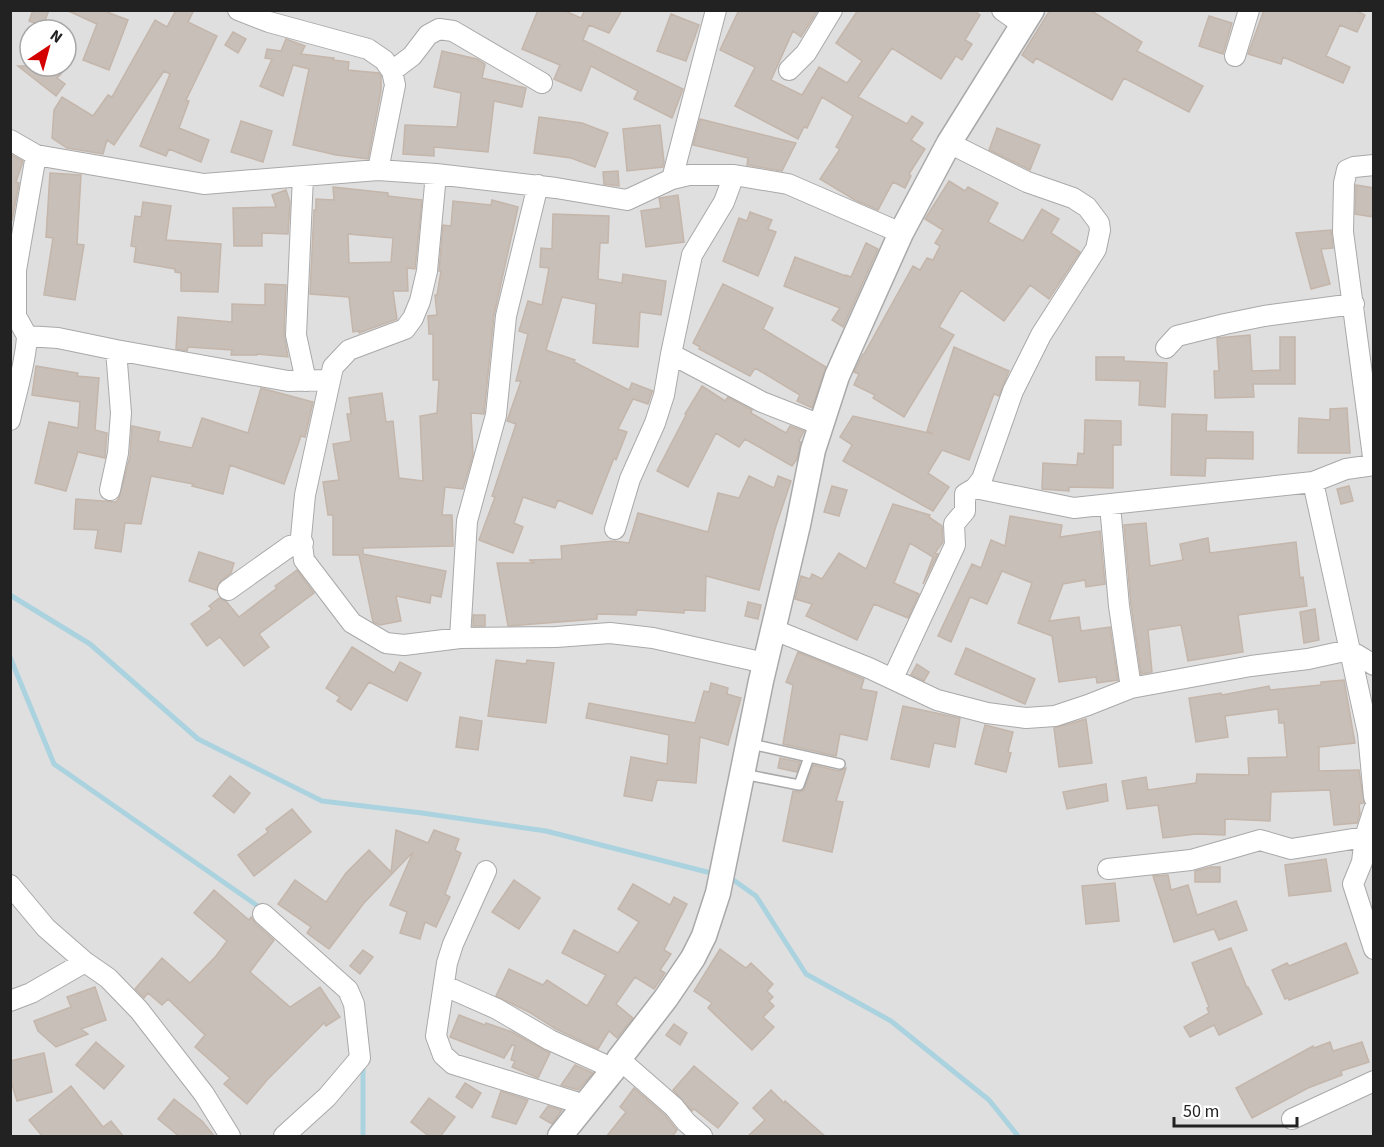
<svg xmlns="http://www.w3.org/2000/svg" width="1384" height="1147" font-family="'Source Sans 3',sans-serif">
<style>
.residential{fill:#e0dfdf;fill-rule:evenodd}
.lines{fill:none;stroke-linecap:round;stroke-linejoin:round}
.stream{stroke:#aad3df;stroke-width:5}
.building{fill:#c7bfb8;stroke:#c4b6ab;stroke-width:1.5;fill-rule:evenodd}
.service-casing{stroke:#a9a9a9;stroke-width:12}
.minor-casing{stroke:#a9a9a9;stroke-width:22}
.tertiary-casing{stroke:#a9a9a9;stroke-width:27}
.service{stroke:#fff;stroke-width:9}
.minor{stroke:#fff;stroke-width:20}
.tertiary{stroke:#fff;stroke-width:24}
</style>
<rect width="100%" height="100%" fill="#f2efe9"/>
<path class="residential" d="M11 11H1373V1136H11ZM30 30H66V66H30Z"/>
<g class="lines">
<path class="stream" d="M10 595 90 644 198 739 322 801 422 813 546 831 715 874
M10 657 54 764 262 909
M727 877 732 879 756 896 806 974 891 1021 989 1100 1018 1136
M363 1136V1063"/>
</g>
<path class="building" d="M33 10H49L43 26 29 21Z
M66 10H102L128 20 109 70 83 60 97 24Z
M176 10H194L188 22 217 36 186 100 189 101 179 128 209 140 201 162 169 149 166 156 140 146 170 74 164 71 114 145 107 140 103 154 67 148 52 138 54 110 62 97 93 116 108 95 112 97 155 20 167 27Z
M538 10H563L581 18 585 10H622L609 33 589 25 583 40 683 89 672 118 634 99 638 91 591 66 581 91 554 79 560 65 522 49Z
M739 10H818L801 37 793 31 771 80 802 95 819 67 847 83 862 61 836 43 858 10H973L980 15 965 40 972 44 962 60 956 56 941 79 892 48 858 97 907 124 912 116 923 123 911 140 925 149 909 174 911 176 905 188 893 182 878 210 855 200 820 179 840 149 836 147 853 116 822 97 807 128 804 127 798 139 735 106 755 67 720 50Z
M1050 10H1090L1142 42 1137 51 1203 86 1189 112 1124 78 1112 100 1036 58 1033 63 1022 55Z
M1264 10H1355L1365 15 1357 32 1340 25 1326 56 1350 67 1343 83 1283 57 1281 64 1248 54Z
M671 14 699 25 686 61 657 51Z
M1209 16 1232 23 1223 54 1199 46Z
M233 32 246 39 238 53 225 45Z
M286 39 305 46 301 54 334 58 333 60 349 62 348 70 379 73 381 76V91L368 159 336 155 293 145 309 69 293 65 283 96 260 86 272 59 265 58 267 49 281 51Z
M442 51 477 59 485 64 482 78 526 88 522 107 494 101 488 152 434 147V156L403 154 405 125 457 127 461 93 434 87Z
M18 66H51L61 74 57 78 65 84 56 96Z
M539 117 582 123 608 133 595 167 571 158 534 153Z
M700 119 796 143 782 171 747 165 748 158 693 145Z
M241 121 272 131 263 162 231 152Z
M660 125 664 162 663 167 627 171 623 129Z
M997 128 1040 145 1030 170 989 150Z
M10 154 23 161 16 182 19 183 12 221Z
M618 171 619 186 604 184 603 172Z
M50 173 81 175 77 244 84 245 75 300 44 295 53 238 46 237Z
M949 181 965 191 968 187 998 203 988 222 1023 241 1042 209 1059 219 1051 233 1080 252 1049 299 1030 285 1004 321 961 290 939 327 954 335 904 417 873 398 875 395 854 385 859 374 854 372 863 354H864L913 266 920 270 927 258 933 260 940 246 935 243 943 230 925 219Z
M1356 185 1374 188V217L1355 214Z
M333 187 388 193V196L422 200 415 269 407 268 408 291H393L397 319 359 333V331L353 332 349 297 310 294 314 210H316V199L334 200ZM348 234 393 238 391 262 349 263Z
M286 190 290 202 288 234 262 233V246H234L233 208 276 207 272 195Z
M678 195 684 242 646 247 641 211 661 208 659 198Z
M492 200 518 207 494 315 484 414 471 413 473 455 463 489 445 487 442 515H452L453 546 363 548V554L446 571 441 597 431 595 430 603 396 596 401 621 380 625 373 622 359 555H333V515H328L323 482 339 480 333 444 351 441 347 414H351L349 398 382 393 386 422 393 421 399 478 423 481 420 416 437 413 439 380H433V334H429L428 316 437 315 435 295H437L441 271H439L443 225 451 226 453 201 491 205Z
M143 202 171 206 166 240 221 244 218 292 181 291V273L175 272V269L134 262 136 247 131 246 135 216 141 217Z
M750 212 772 220 768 229 776 232 758 276 723 261 739 218 747 221Z
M553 214 609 216 608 243H600L598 279 622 283 623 274 666 281 661 315 640 312 638 347 593 343 596 304 562 297 546 350 575 360 574 362 629 390 632 383 653 391 652 392 648 404 633 399 618 429 627 432 616 460 614 458 592 514 558 500 555 508 523 497 514 523 523 527 513 553 479 540 495 497 492 496 516 424 507 421 521 381H516L528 334 519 331 528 301 542 305 549 268 540 267 541 248 552 249Z
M1331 230 1333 248 1321 249 1330 284 1311 289 1296 233Z
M866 243 878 249 843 327 832 320 840 308 784 286 795 257 846 276V275L851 277Z
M265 284 286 285 284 334 288 357 257 354V355H231L232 350 188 347 187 351 176 349 178 317 232 322V304L265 305Z
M723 284 773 308 763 329 826 367 812 408 797 401 800 395 755 368 750 376 699 349 700 347 693 343Z
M1250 335 1252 371 1280 370V337H1295V384H1253L1254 397 1215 398 1214 371H1219L1217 338Z
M954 347 1009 371 999 396 994 394 969 460 942 450 928 473 949 487 933 511 843 461 852 445 840 437 853 416 933 434 927 431Z
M1096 357H1124V361L1167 363 1165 407 1139 405 1140 381 1096 380Z
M36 366 78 373 77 376 99 378 95 430 107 433 105 458 78 452 66 491 35 483 49 422 78 428 80 402 32 395Z
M702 386 725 401 728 397 752 410 751 413 786 433 790 426 804 431 799 441 801 442 797 459 792 466 745 439 739 447 716 433 688 487 657 471 686 415 685 414Z
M261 388 313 402 305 437 301 436 284 484 230 465 223 494 192 486 193 484 151 476 141 524 125 523 121 552 95 548 98 530 74 529 76 499 116 502 119 498 130 456 132 426 160 432 158 441 192 448 202 418 248 433Z
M1347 408 1350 453H1298L1299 418 1330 420V409Z
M1172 414 1207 415 1206 431 1253 432V459L1206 458 1205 476 1171 475Z
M1085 420 1121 421V445H1113V488L1069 487V491L1042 489 1043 463 1077 465 1078 453 1084 454Z
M749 476 774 488 778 476 791 481 775 529 759 590 706 576 705 611 684 610V613L637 610 636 615 597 614V619L508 626 497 563H535L529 560 562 559 561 546 614 541 629 543 638 513 708 532 718 493 739 498Z
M832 486 847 490 839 516 824 512Z
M1349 486 1353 501 1341 504 1337 489Z
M893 504 930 515 929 517 942 526 943 542 935 553 938 554 923 584 933 557 910 543 894 583 919 594 908 618 874 604 857 640 806 616 812 604 795 599 801 576 810 579 812 574 822 579 839 553 866 569Z
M1010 516 1062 525 1060 537 1100 531 1105 584 1086 587 1085 580 1063 584 1049 621 1079 617 1081 631 1110 627 1118 680 1097 683 1096 677 1059 682 1052 636 1018 623 1032 583 1002 571 987 604 970 597 951 642 938 636 972 564 981 568 991 540 1005 546Z
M1146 523 1150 566 1183 560 1180 544 1208 538 1210 553 1296 542 1300 578 1303 577 1307 606 1238 615 1243 652 1188 661 1181 625 1148 630 1152 672 1141 674 1131 605 1124 525Z
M199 552 234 563 231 573 221 581 216 590 189 581Z
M297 570 314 593 259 634 269 647 244 666 220 637 207 646 191 624 212 609 209 606 219 598 226 601 239 617 277 588 275 586Z
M748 602 761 605 758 619 745 616Z
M1315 609 1319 640 1304 643 1300 612Z
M473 615H485V626H473Z
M352 647 394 673 400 662 421 673 407 701 369 682 351 710 337 701 340 697 326 688Z
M966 648 1035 679 1025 704 955 674Z
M798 652 864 679 861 689 877 692 867 740 840 734 836 756 783 744 793 685 786 682Z
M496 660 526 664 527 660 554 663 546 723 488 716Z
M917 664 929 672 924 681 911 675Z
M1344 680 1355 743 1319 747V771L1359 770 1364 803 1359 804 1360 814 1357 823 1334 825 1330 790 1271 792 1270 821 1225 819V835L1196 834 1163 838 1158 805 1127 809 1122 781 1146 777 1148 790 1196 783 1197 774 1249 775 1248 758 1287 757 1284 723H1279L1278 709 1225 716 1228 737 1196 742 1189 698 1221 693 1222 695 1269 686 1270 690 1321 685V682Z
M711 683 728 688 727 694 741 698 728 745 700 737 696 783 657 780 652 801 624 796 631 757 667 764 669 735 586 718 589 703 695 723 704 691 709 692Z
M903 706 960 718 955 747 934 743 929 767 891 759Z
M460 717 482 721 478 750 456 747Z
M1086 719 1092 763 1059 767 1054 728Z
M985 725 1013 732 1008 752 1011 753 1006 772 975 764Z
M780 758 800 762 797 772 778 768Z
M813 765 839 771 846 768 836 801 843 802 832 852 783 841 793 791 800 792 804 790Z
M230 776 250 793 234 813 213 796Z
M1106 784 1108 801 1067 809 1063 792Z
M292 809 311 832 254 876 238 855 268 832 266 829Z
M396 830 428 843 434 830 459 839 455 850 461 853 445 894 450 897 436 927 425 922 420 939 400 933 407 912 390 905 413 852 364 903 329 949 307 933 311 927 278 904 295 880 326 902 346 873 369 850 391 872Z
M1326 859 1331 891 1289 896 1285 865Z
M1211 867H1220V882H1195V871Z
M1168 875 1171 890 1188 885 1197 915 1236 901 1247 930 1219 940 1214 929 1174 942 1153 876Z
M514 880 540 898 519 929 492 912Z
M1115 883 1119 921 1086 924 1082 886Z
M633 884 670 905 674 897 687 904 664 950 671 954 660 970 665 973 654 989 635 977 616 1004 633 1018 617 1038 609 1031 598 1049 556 1029 529 1012 496 996 509 969 543 985 547 980 587 1006 606 975 562 953 574 930 618 953 639 922 618 909Z
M214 890 249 920 251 917 255 923 274 940 250 972 290 1007 320 987 340 1017 326 1026 324 1023 267 1080 247 1104 224 1084 230 1078 195 1047 205 1035 168 999 162 1005 148 993 144 998 135 989 162 958 190 983 216 956 227 941 194 913Z
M1346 943 1358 973 1289 1000 1288 998 1285 999 1272 970 1287 963 1289 966Z
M1231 948 1247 988 1248 987 1262 1014 1219 1035 1214 1025 1190 1037 1184 1027 1209 1013 1207 1008 1209 1007 1192 963Z
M720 949 746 968 751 963 773 984 767 991 773 997 769 1001 774 1006 763 1017 774 1027 752 1050 708 1008 712 1003 694 991Z
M363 950 373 957 360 974 350 966Z
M95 987 106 1020 81 1029 88 1034 56 1047 38 1031 34 1021 71 1007 67 997Z
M459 1015 485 1025 486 1023 512 1032 550 1053 538 1078 512 1067 515 1061 511 1060 515 1046 512 1045 504 1058 450 1037Z
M674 1024 687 1033 680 1045 666 1035Z
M96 1042 124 1066 104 1089 76 1065Z
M1330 1042 1333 1051 1362 1042 1369 1062 1341 1071 1342 1075 1308 1088 1252 1118 1236 1088 1313 1046 1314 1048Z
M44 1053 52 1092 17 1101 10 1078V1061Z
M575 1065 593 1073 578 1090 561 1085Z
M694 1066 738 1103 718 1128 694 1109 692 1111 673 1090Z
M465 1083 481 1093 472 1108 456 1097Z
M71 1086 103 1127 111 1121 124 1137H43L29 1120Z
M634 1088 665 1115 677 1130 672 1137H606L626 1112 620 1107Z
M771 1090 784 1103 785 1101 826 1137H747L765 1120 753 1108Z
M501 1091 528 1100 516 1124 492 1117Z
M429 1098 455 1117 440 1137H430L411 1122Z
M174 1099 202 1121 215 1137H180L158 1119Z
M548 1106 562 1110 552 1124 540 1117Z"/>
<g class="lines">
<g class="service-casing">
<path id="service" d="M751 744 840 764
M743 774 799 785 809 757"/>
</g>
<g class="minor-casing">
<path id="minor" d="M238 10 269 22 368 49 384 60 392 71 395 85 378 170
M1002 10 1023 25
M1235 56 1249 10
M789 70 806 53 832 10
M392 71 412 56 428 35 439 29 453 31 542 83
M10 140 36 155 204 184 378 170 436 174 556 188 627 200 672 179 689 175H734L788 184 901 233
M1374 165 1354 167 1347 170 1344 183 1343 232 1374 464
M436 174 427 271 420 301 413 318 405 329 349 350 333 367 305 495 301 537 304 560 352 623 386 643 404 645 460 638 556 637 610 633 653 638 765 663
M303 176 296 335 306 381
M672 179 716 10
M27 336 16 316V270L36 155
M1166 348 1177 336 1225 324 1264 316 1354 304
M671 354 762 402 821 425
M10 420C16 393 26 362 27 336L58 338 116 350 288 381 330 380
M1313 482 1368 733 1374 797
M975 488 1074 508 1313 482 1346 469 1374 465
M110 490 118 453 121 413 116 350
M1110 505 1119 606 1131 688
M615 529 630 479 655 423 664 395 671 354 692 255 724 202 734 175
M228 590 290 546 303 543
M772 629 869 668 937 700 987 713 1026 718 1055 716 1088 705 1131 688 1251 666 1308 659 1349 650 1374 665
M460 638 467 521 496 415 506 316 538 185
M893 678 955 545 954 524 965 511V494L975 488 982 479 1013 391 1041 335 1096 249 1100 230 1099 223 1087 207 1073 198 1027 182 949 143
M1374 809 1365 837 1362 862 1353 884 1374 949
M1108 869 1191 860 1260 840 1291 849 1365 837
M486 871 453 944 447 963 436 1036 443 1055 453 1064 585 1105
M10 885 46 928 85 962 108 978 139 1010 204 1094 230 1136
M263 914 348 990 354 1004 360 1058 327 1097 284 1136
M445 986 497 1009 550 1040 614 1069
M10 1001 31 993 85 962
M619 1059 674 1107 686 1122 702 1136
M1292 1119 1374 1081"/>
</g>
<g class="tertiary-casing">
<path id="tertiary" d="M560 1136 614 1069 619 1059 666 998 693 958 704 936 718 893 761 681 798 525 813 450 837 376 901 233 949 143 1032 10"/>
</g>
<use href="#service" class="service"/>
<use href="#minor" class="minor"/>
<use href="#tertiary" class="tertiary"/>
</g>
<rect width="1384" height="1147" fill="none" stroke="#222222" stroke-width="24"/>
<g transform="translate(48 48) rotate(36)"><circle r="28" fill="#ffffff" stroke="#a7a7a7" stroke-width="1.5"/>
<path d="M0-4.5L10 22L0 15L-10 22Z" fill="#d40000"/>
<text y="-9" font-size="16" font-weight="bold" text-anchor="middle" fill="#222222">N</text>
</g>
<path d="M1174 1117v9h123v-9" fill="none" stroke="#222222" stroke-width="3"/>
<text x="1183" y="1117" font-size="18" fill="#222222" stroke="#ffffff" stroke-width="4.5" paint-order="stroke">50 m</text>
</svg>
